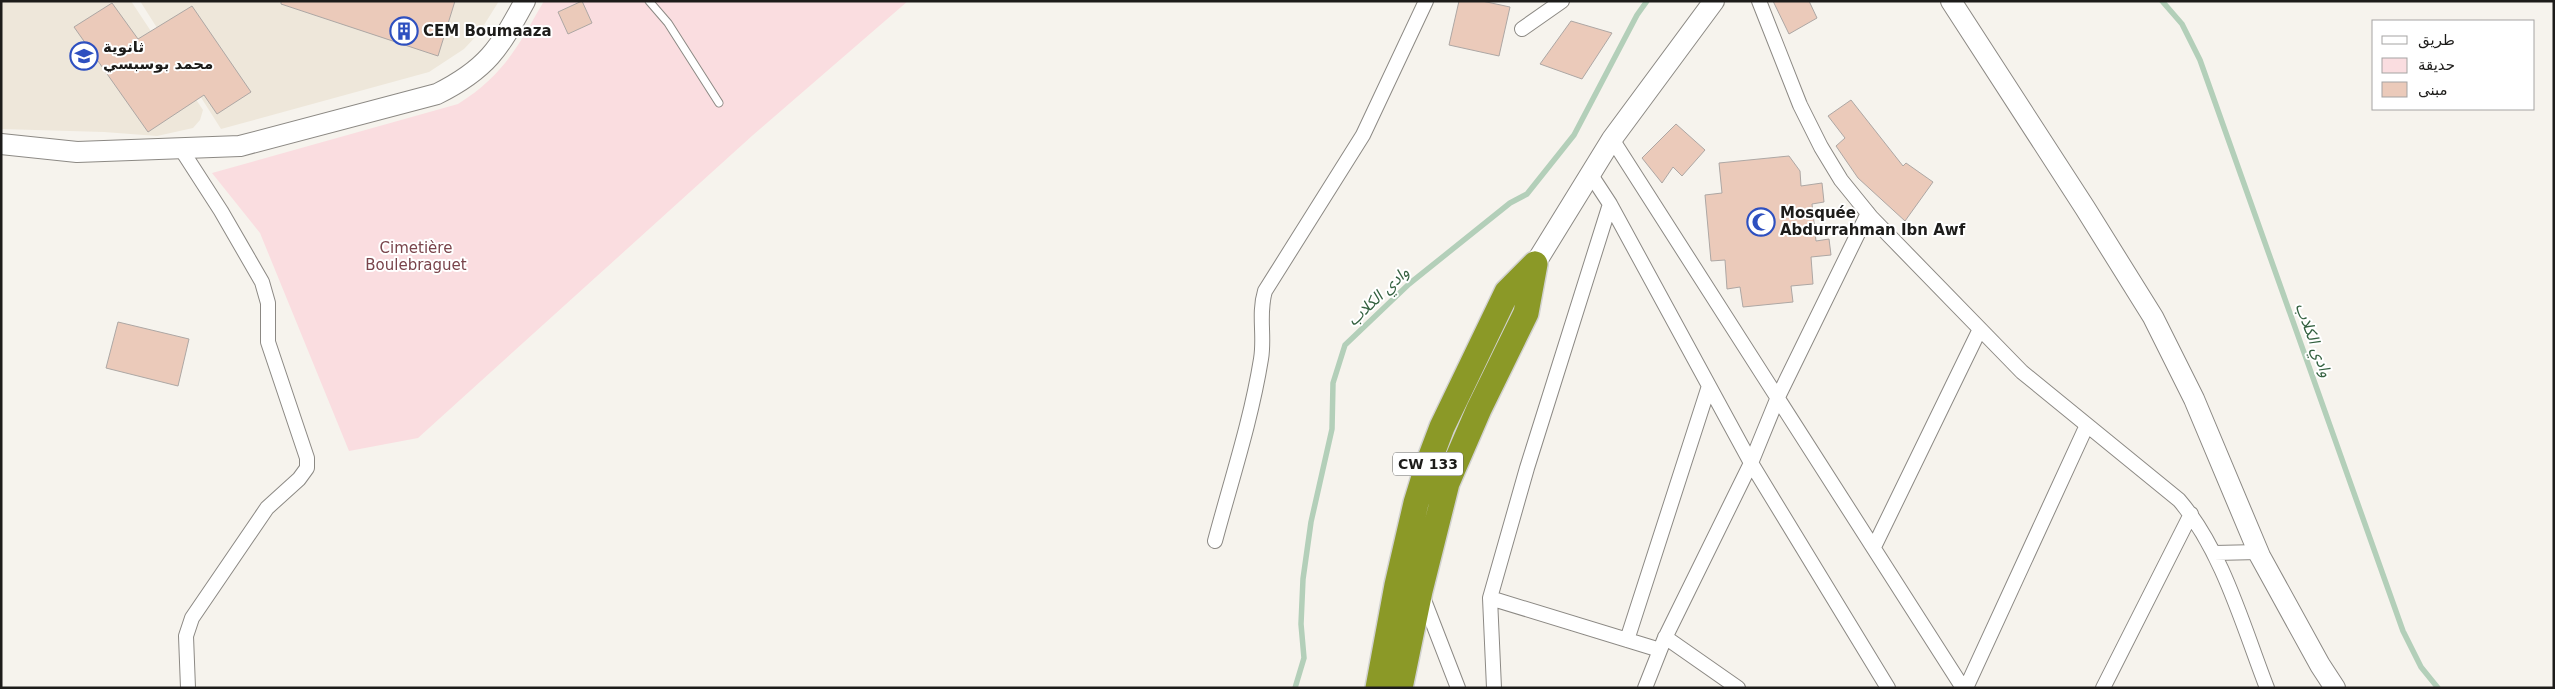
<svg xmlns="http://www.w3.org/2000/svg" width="2555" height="689" font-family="'DejaVu Sans','Noto Sans Arabic',sans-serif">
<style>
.built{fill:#eee7da}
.green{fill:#fadde0}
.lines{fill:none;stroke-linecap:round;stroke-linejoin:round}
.stream{stroke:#b3cfb9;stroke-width:5.5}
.building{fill:#ebcaba;stroke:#ada7a4}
.lane-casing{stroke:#8c8984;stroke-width:9}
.street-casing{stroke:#8c8984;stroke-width:16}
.secondary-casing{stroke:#8c8984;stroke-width:22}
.highway-casing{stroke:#d2d2d1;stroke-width:28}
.lane{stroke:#fff;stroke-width:7}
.street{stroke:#fff;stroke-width:14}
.secondary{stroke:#fff;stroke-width:20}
.highway{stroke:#8b9927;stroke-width:25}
.labels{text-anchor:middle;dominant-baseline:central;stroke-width:4;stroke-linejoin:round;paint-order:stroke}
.shield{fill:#fff;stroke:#61605f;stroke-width:1}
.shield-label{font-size:14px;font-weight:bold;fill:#1d1c1a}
.poi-label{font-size:15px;font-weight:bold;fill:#1d1c1a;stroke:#fff;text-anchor:start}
.park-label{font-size:15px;fill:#79444b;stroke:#fff}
.water-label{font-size:16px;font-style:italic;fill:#33603f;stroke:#fff}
</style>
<rect width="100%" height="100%" fill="#f6f3ed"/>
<path class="built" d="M1 1H131L203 110 200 120 193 128 157 136 104 132 1 129Z
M140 1H499L479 33 464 49 429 72 221 129Z"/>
<path class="green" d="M544 1H908L753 135 418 438 349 451 260 233 212 173 458 104C504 75 518 46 544 1Z"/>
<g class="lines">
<path class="stream" d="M2162 1 2182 24 2200 60 2403 631 2421 667 2438 688
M1295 688 1304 658 1301 624 1303 579 1311 522 1332 429 1333 383 1345 345 1409 284 1510 203 1527 194 1574 135 1637 15 1647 1"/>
</g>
<path class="building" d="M281 1H455L438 56 281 4Z
M582 1 592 23 568 34 558 12Z
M1459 1H1482L1510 7 1499 56 1449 45Z
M1773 1H1809L1817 18 1789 34Z
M112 3 138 39 192 6 251 92 217 114 204 95 148 132 74 27Z
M1571 21 1612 33 1582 79 1540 64Z
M1851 100 1903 166 1906 163 1933 182 1905 221 1858 178 1836 146 1845 138 1828 116Z
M1676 124 1705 150 1682 176 1673 167 1662 183 1642 158Z
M1789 156 1800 171 1801 186 1822 183 1824 202 1812 204 1816 241 1829 239 1831 255 1811 257 1813 284 1791 286 1793 302 1743 307 1740 287 1727 289 1725 260 1711 261 1705 195 1722 193 1719 163Z
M118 322 189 339 178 386 106 368Z"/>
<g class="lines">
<g class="lane-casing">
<path id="lane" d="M649 1 668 23 719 103"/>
</g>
<g class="street-casing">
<path id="street" d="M1759 1 1800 105 1821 147 1841 180 1871 217 2022 372 2179 500C2222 550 2243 626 2267 688
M1522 29 1562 1
M1612 139 1963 688
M181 149 221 211 262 282 268 303V342L307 458V468L299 479 267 508 192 618 186 636 188 688
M1591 175 1610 204 1751 463 1888 688
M1215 541C1231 481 1251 421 1261 359 1265 336 1258 314 1265 291L1363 135 1426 1
M1874 547 1980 329
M2214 553 2259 552
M1422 595 1458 688
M1490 598 1660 650
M1665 637 1738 688
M1627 640 1709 386
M1494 688 1490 598 1527 468 1610 204
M1645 688 1664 640 1751 463 1778 397 1868 213
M1966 688 2087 425
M2103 688 2191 514"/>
</g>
<g class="secondary-casing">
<path id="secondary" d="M1951 1 2085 208 2153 317 2194 399 2260 556 2320 665 2335 688
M1 144 77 152 240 146 437 94C487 69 499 49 525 1
M1535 264 1612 139 1714 1"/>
</g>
<g class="highway-casing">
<path id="highway" d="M1378 688 1397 585 1416 503 1428 464 1442 427 1507 292 1535 264
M1400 688 1420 591 1447 483 1479 409 1526 313 1535 264"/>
</g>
<use href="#lane" class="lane"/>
<use href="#street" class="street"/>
<use href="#secondary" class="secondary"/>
<use href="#highway" class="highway"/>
</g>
<defs>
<g id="building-ring" transform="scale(1.4375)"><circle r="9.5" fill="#fff" stroke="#2e50c0" stroke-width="1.5"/><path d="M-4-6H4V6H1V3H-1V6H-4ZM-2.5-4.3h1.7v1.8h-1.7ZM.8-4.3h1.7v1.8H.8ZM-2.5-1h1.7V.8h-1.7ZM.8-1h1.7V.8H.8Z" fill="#2e50c0"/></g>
<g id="school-ring" transform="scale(1.4375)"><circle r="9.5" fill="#fff" stroke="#2e50c0" stroke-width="1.5"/><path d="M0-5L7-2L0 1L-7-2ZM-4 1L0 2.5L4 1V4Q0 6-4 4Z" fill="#2e50c0"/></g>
<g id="mosque-ring" transform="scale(1.4375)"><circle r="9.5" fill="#fff" stroke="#2e50c0" stroke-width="1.5"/><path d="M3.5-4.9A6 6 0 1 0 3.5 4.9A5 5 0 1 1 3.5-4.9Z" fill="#2e50c0"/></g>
</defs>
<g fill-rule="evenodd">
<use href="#building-ring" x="404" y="31"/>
<use href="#school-ring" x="84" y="56"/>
<use href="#mosque-ring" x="1761" y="222"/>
</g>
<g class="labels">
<rect class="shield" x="1393" y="452.5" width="70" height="23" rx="4"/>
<g class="shield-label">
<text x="1428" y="464">CW 133</text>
</g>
<g class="poi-label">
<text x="423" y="31">CEM Boumaaza</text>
<text x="103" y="47">ثانوية<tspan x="103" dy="17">محمد بوسبسي</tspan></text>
<text x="1780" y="213">Mosquée<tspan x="1780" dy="17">Abdurrahman Ibn Awf</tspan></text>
</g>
<g class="park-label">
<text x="416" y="248">Cimetière<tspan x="416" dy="17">Boulebraguet</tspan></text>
</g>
<g class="water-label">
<text transform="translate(1378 296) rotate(-43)">وادي الكلاب</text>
<text transform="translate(2314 340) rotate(70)">وادي الكلاب</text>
</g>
</g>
<rect width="2555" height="689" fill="none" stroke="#1d1c1a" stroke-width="5"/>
<rect x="2372" y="20" width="162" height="90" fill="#ffffff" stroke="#a5a4a3"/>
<rect x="2382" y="36" width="25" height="8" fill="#ffffff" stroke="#a5a4a3"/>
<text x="2418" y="45" font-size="15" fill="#1d1c1a">طريق</text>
<rect x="2382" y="58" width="25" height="15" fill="#fadde0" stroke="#a5a4a3"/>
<text x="2418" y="70" font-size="15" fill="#1d1c1a">حديقة</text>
<rect x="2382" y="82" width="25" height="15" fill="#ebcaba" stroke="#a5a4a3"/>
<text x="2418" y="95" font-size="15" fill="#1d1c1a">مبنى</text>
</svg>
